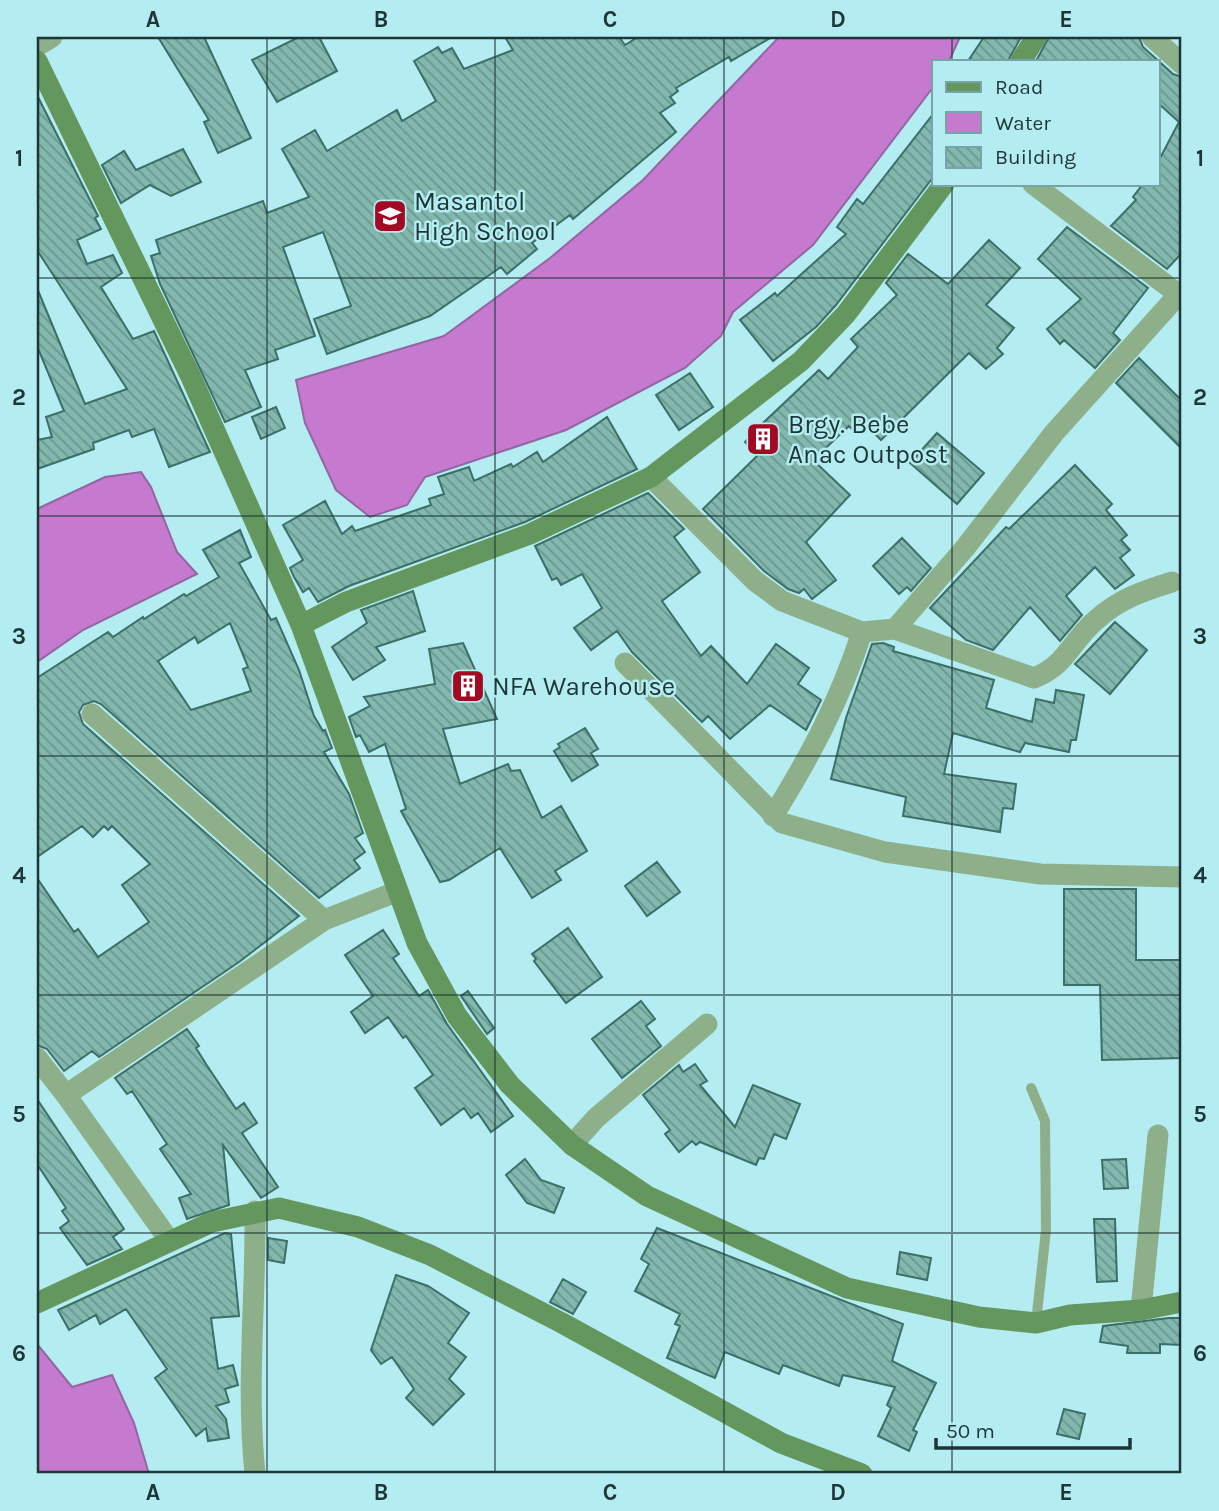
<svg xmlns="http://www.w3.org/2000/svg" width="1219" height="1511" font-family="Karla,sans-serif">
<style>
.water{fill:#c57ad0;stroke:#9366a2;stroke-width:2}
.building{fill:url(#building-back-hatch);stroke:#3b6f67;stroke-width:2;fill-rule:evenodd}
.lines{fill:none;stroke-linecap:round;stroke-linejoin:round}
.lane{stroke:#8db08a;stroke-width:10}
.street{stroke:#8db08a;stroke-width:21}
.secondary{stroke:#63975e;stroke-width:21}
.grid{fill:none;stroke:#1f3637;stroke-width:2;stroke-opacity:0.55}
.labels{text-anchor:middle;dominant-baseline:central;stroke-width:5;stroke-linejoin:round;paint-order:stroke}
.poi-label{font-size:26px;fill:#1f3637;stroke:#b3ecf1;text-anchor:start}
.neatline{fill:none;stroke:#1f3637;stroke-width:2.5}
.grid-label{font-size:23px;text-anchor:middle;font-weight:bold;fill:#1f3637}
</style>
<defs>
<pattern id="building-back-hatch" width="6" height="6" patternUnits="userSpaceOnUse" patternTransform="scale(1.75)"><rect width="6" height="6" fill="#82b8ae"/><path d="M-1 5l2 2M0 0l6 6M5-1l2 2" fill="none" stroke="#6a968e"/></pattern>
</defs>
<rect width="100%" height="100%" fill="#b3ecf1"/>
<path class="water" d="M779 37H960L949 61H934V86L813 245 733 312 721 336 685 368 566 430 425 477 407 505 370 517 336 490 305 423 296 380 444 336 550 258 643 180Z
M141 472 151 487 177 552 197 574 83 630 37 662V509L105 477Z
M37 1344 72 1387 112 1375 134 1423 149 1474H37Z"/>
<path class="building" d="M158 37H204L251 138 218 153 204 122 209 120Z
M299 37H319L337 71 277 102 252 60Z
M505 37H619L625 45 638 37H772L731 61 729 57 676 88 678 91 670 97 675 103 660 113 676 132 573 219 570 215 532 243 537 249 507 274 501 267 430 316 327 354 314 319 351 306 323 232 283 247 315 336 275 350 278 359 245 370 261 407 225 422 160 284 151 256 160 253 156 240 263 201 267 213 309 197 282 149 315 130 327 151 397 110 402 121 436 101 414 61 438 47 442 53 452 48 464 69 513 50Z
M984 37H1021L1008 61H968Z
M1049 37H1139L1143 47 1173 74 1182 77V253L1167 269 1111 226 1136 200 1133 197 1143 184H1158V162L1179 122 1158 103V61H1036Z
M37 95 98 216 95 218 101 229 77 240 87 264 113 255 122 273 101 287 133 339 154 331 210 452 169 467 154 429 132 437 129 430 93 443 94 449 37 469V440L52 437 46 417 64 411 37 346V288L85 404 127 389 37 250Z
M934 113V176L836 305 816 327 773 361 740 320 775 293 777 296 846 234 837 227 857 199 863 204Z
M183 149 201 182 171 196 150 185 121 203 102 165 124 151 136 170Z
M1067 227 1148 288 1113 333 1120 340 1095 368 1064 340 1060 344 1047 329 1081 299 1038 259Z
M989 240 1020 268 986 305 1014 328 997 348 1003 354 986 369 969 353 881 440 863 422 854 431 849 426 813 460 850 495 806 542 836 580 812 599 804 589 799 593 788 589 764 571 703 509 758 455 745 442 762 424 819 370 828 379 858 347 851 339 897 295 886 283 908 254 948 284Z
M1139 358 1182 401V449L1116 383Z
M690 373 713 407 679 430 656 395Z
M276 407 285 428 261 439 252 417Z
M607 417 637 469 525 522 349 586 318 602 309 588 303 592 294 577 290 568 303 560 283 525 325 501 342 534 352 526 355 531 431 505 429 499 444 494 438 477 469 467 474 481 511 464 513 467 537 452 543 462Z
M937 433 984 473 957 504 910 463Z
M1075 465 1112 504 1106 510 1127 535 1121 540 1130 550 1120 558 1134 575 1115 589 1095 567 1066 596 1082 615 1060 641 1030 607 993 650 966 640 930 608 1006 527 1009 529Z
M648 493 684 529 674 537 700 572 662 601 701 656 711 646 747 684 776 644 809 668 798 684 821 700 806 730 770 705 730 739 708 716 702 722 632 652 617 631 591 650 574 628 602 608 582 574 561 585 557 578 552 580 535 546Z
M240 530 251 557 239 563 271 620 276 618 299 670 314 716 323 731 325 730 332 748 324 752 349 794 363 833 355 838 365 852 354 860 360 868 319 898 101 704 94 701 83 705 79 712 83 724 299 916 239 962 99 1057 92 1051 64 1071 47 1049 37 1045V878L74 932 78 929 98 957 149 922 122 885 150 864 112 826 108 830 104 826 93 837 82 826 37 857V678L108 632 113 637 143 617 144 619 184 594 186 596 219 577 203 550ZM230 623 248 667 243 669 251 691 191 710 158 661 195 637 198 643Z
M902 538 931 568 911 591 907 587 899 594 873 566Z
M413 591 425 631 376 647 385 660 353 680 332 647 367 623 361 610Z
M1115 622 1147 650 1110 694 1075 664Z
M463 643 497 719 443 729 460 784 508 764 511 771 520 770 542 818 561 806 587 851 555 871 561 880 532 898 500 848 449 880 440 882 401 811 406 809 385 744 369 752 360 735 356 737 349 717 370 706 364 697 435 684 429 649Z
M883 643 894 647 893 651 994 680 986 708 1032 722 1036 699 1054 703 1056 690 1084 695 1076 740H1071L1069 752 1025 743 1020 752 953 733 944 774 1016 784 1013 809 1003 808 1000 832 903 816 906 797 831 779 846 718 872 644Z
M585 728 598 749 591 753 598 765 572 781 554 751 560 747 558 744Z
M657 862 680 892 647 916 625 886Z
M1064 889H1136V960H1182V1058L1102 1060 1100 985H1064Z
M568 928 602 977 566 1003 534 961 536 959 532 954Z
M383 930 399 954 393 958 419 996 428 990 447 1024 513 1116 491 1132 478 1113 471 1118 464 1108 441 1125 415 1088 433 1075 406 1036 403 1038 388 1017 365 1033 351 1012 373 996 345 955Z
M468 991 494 1028 487 1034 461 996Z
M641 1001 655 1019 646 1026 661 1046 622 1078 592 1039Z
M187 1029 199 1046 196 1048 206 1064 236 1109 244 1103 257 1123 242 1133 278 1187 261 1198 223 1145 229 1205 187 1219 179 1198 191 1194 160 1149 167 1144 132 1091 127 1094 115 1078Z
M695 1064 707 1081 700 1085 735 1127 753 1085 800 1104 786 1139 774 1134 764 1159 759 1158 756 1165 700 1142 696 1145 692 1141 679 1152 665 1134 670 1130 643 1095 679 1065 683 1072Z
M37 1099 124 1229 113 1237 122 1249 87 1265 60 1228 69 1221 62 1211 66 1208 37 1164Z
M525 1159 541 1180 564 1188 554 1213 527 1203 506 1175Z
M1126 1159 1128 1188 1104 1189 1102 1160Z
M1094 1219H1115L1117 1281 1097 1282Z
M657 1228 903 1324 892 1361 936 1383 913 1430 917 1432 909 1451 878 1436 891 1408 887 1405 895 1387 843 1375 839 1386 783 1365 779 1374 725 1352 715 1378 667 1358 680 1326 675 1324 680 1314 635 1291 649 1264 641 1259Z
M225 1233 231 1234 239 1316 211 1318 218 1369 233 1365 238 1385 225 1389 229 1402 216 1406 226 1419 229 1438 208 1441 206 1428 196 1436 155 1378 167 1369 126 1309 100 1324 96 1315 69 1330 58 1310Z
M268 1238 287 1241 284 1263 268 1260Z
M900 1252 931 1258 927 1280 897 1274Z
M396 1275 428 1286 469 1313 448 1343 466 1357 449 1379 464 1394 433 1425 406 1398 414 1389 392 1357 381 1364 371 1350Z
M563 1279 586 1292 573 1314 550 1302Z
M1169 1318H1182V1345L1160 1344V1353H1127L1128 1346 1100 1342 1103 1326Z
M1064 1409 1085 1414 1079 1439 1057 1434Z"/>
<g class="lines">
<path class="lane" d="M1031 1088 1045 1121 1046 1230 1036 1323"/>
<path class="street" d="M1152 37 1182 64
M37 46 52 37
M1033 184 1182 297
M651 477 755 581 782 601 862 632 895 629 1034 678C1067 665 1071 641 1096 620 1119 599 1143 591 1172 582
M895 629 965 548 1054 433 1179 294
M625 663 782 823 885 852 1040 874 1182 877
M92 714 324 920
M773 816C811 755 840 700 862 632
M37 1058 66 1095
M572 1145 596 1118 707 1024
M169 1240 66 1095 324 920 396 892
M1141 1310 1158 1135
M255 1474C246 1386 256 1299 255 1211"/>
<path class="secondary" d="M37 61 191 377 301 625 417 943 457 1016 510 1085 572 1145 647 1196 847 1288 979 1317 1036 1323 1070 1315 1141 1310 1182 1302
M1021 61 1036 37
M301 625 346 602 530 534 651 477 801 361 846 314 944 184
M37 1303 212 1222 279 1208 358 1227 430 1255 562 1323 781 1443 862 1474"/>
</g>
<path class="grid" d="M267 37V1474M495 37V1474M724 37V1474M952 37V61M952 184V1474M37 278H1182M37 516H1182M37 756H1182M37 995H1182M37 1233H1182"/>
<defs>
<g id="school-square" transform="scale(1.75)"><rect x="-9" y="-9" width="18" height="18" rx="4" fill="#a40924" stroke="#b3ecf1"/><path d="M0-5L7-2L0 1L-7-2ZM-4 1L0 2.5L4 1V4Q0 6-4 4Z" fill="#fff"/></g>
<g id="building-square" transform="scale(1.75)"><rect x="-9" y="-9" width="18" height="18" rx="4" fill="#a40924" stroke="#b3ecf1"/><path d="M-4-6H4V6H1V3H-1V6H-4ZM-2.5-4.3h1.7v1.8h-1.7ZM.8-4.3h1.7v1.8H.8ZM-2.5-1h1.7V.8h-1.7ZM.8-1h1.7V.8H.8Z" fill="#fff"/></g>
</defs>
<g fill-rule="evenodd">
<use href="#school-square" x="390" y="216"/>
<use href="#building-square" x="763" y="439"/>
<use href="#building-square" x="468" y="686"/>
</g>
<g class="labels">
<g class="poi-label">
<text x="414" y="201">Masantol<tspan x="414" dy="30">High School</tspan></text>
<text x="788" y="424">Brgy. Bebe<tspan x="788" dy="30">Anac Outpost</tspan></text>
<text x="492" y="686">NFA Warehouse</text>
</g>
</g>
<rect width="1219" height="1511" fill="none" stroke="#b3ecf1" stroke-width="77"/>
<rect x="932" y="60" width="228" height="126" fill="#b3ecf1" stroke="#78a3a7" stroke-width="2"/>
<rect x="946" y="82" width="35" height="10" fill="#63975e" stroke="#78a3a7" stroke-width="2"/>
<text x="995" y="94" font-size="21" fill="#1f3637">Road</text>
<rect x="946" y="112" width="35" height="21" fill="#c57ad0" stroke="#78a3a7" stroke-width="2"/>
<text x="995" y="130" font-size="21" fill="#1f3637">Water</text>
<rect x="946" y="147" width="35" height="21" fill="url(#building-back-hatch)" stroke="#78a3a7" stroke-width="2"/>
<text x="995" y="164" font-size="21" fill="#1f3637">Building</text>
<path d="M936 1438v10h194v-10" fill="none" stroke="#1f3637" stroke-width="3.5"/>
<text x="946" y="1438" font-size="21" fill="#1f3637" stroke="#b3ecf1" stroke-width="5" paint-order="stroke">50 m</text>
<rect x="38" y="38" width="1142" height="1434" class="neatline"/>
<g class="grid-label">
<text x="153" y="27">A</text>
<text x="381" y="27">B</text>
<text x="610" y="27">C</text>
<text x="838" y="27">D</text>
<text x="1066" y="27">E</text>
<text x="19" y="166">1</text>
<text x="1200" y="166">1</text>
<text x="19" y="405">2</text>
<text x="1200" y="405">2</text>
<text x="19" y="644">3</text>
<text x="1200" y="644">3</text>
<text x="19" y="883">4</text>
<text x="1200" y="883">4</text>
<text x="19" y="1122">5</text>
<text x="1200" y="1122">5</text>
<text x="19" y="1361">6</text>
<text x="1200" y="1361">6</text>
<text x="153" y="1500">A</text>
<text x="381" y="1500">B</text>
<text x="610" y="1500">C</text>
<text x="838" y="1500">D</text>
<text x="1066" y="1500">E</text>
</g>
</svg>
